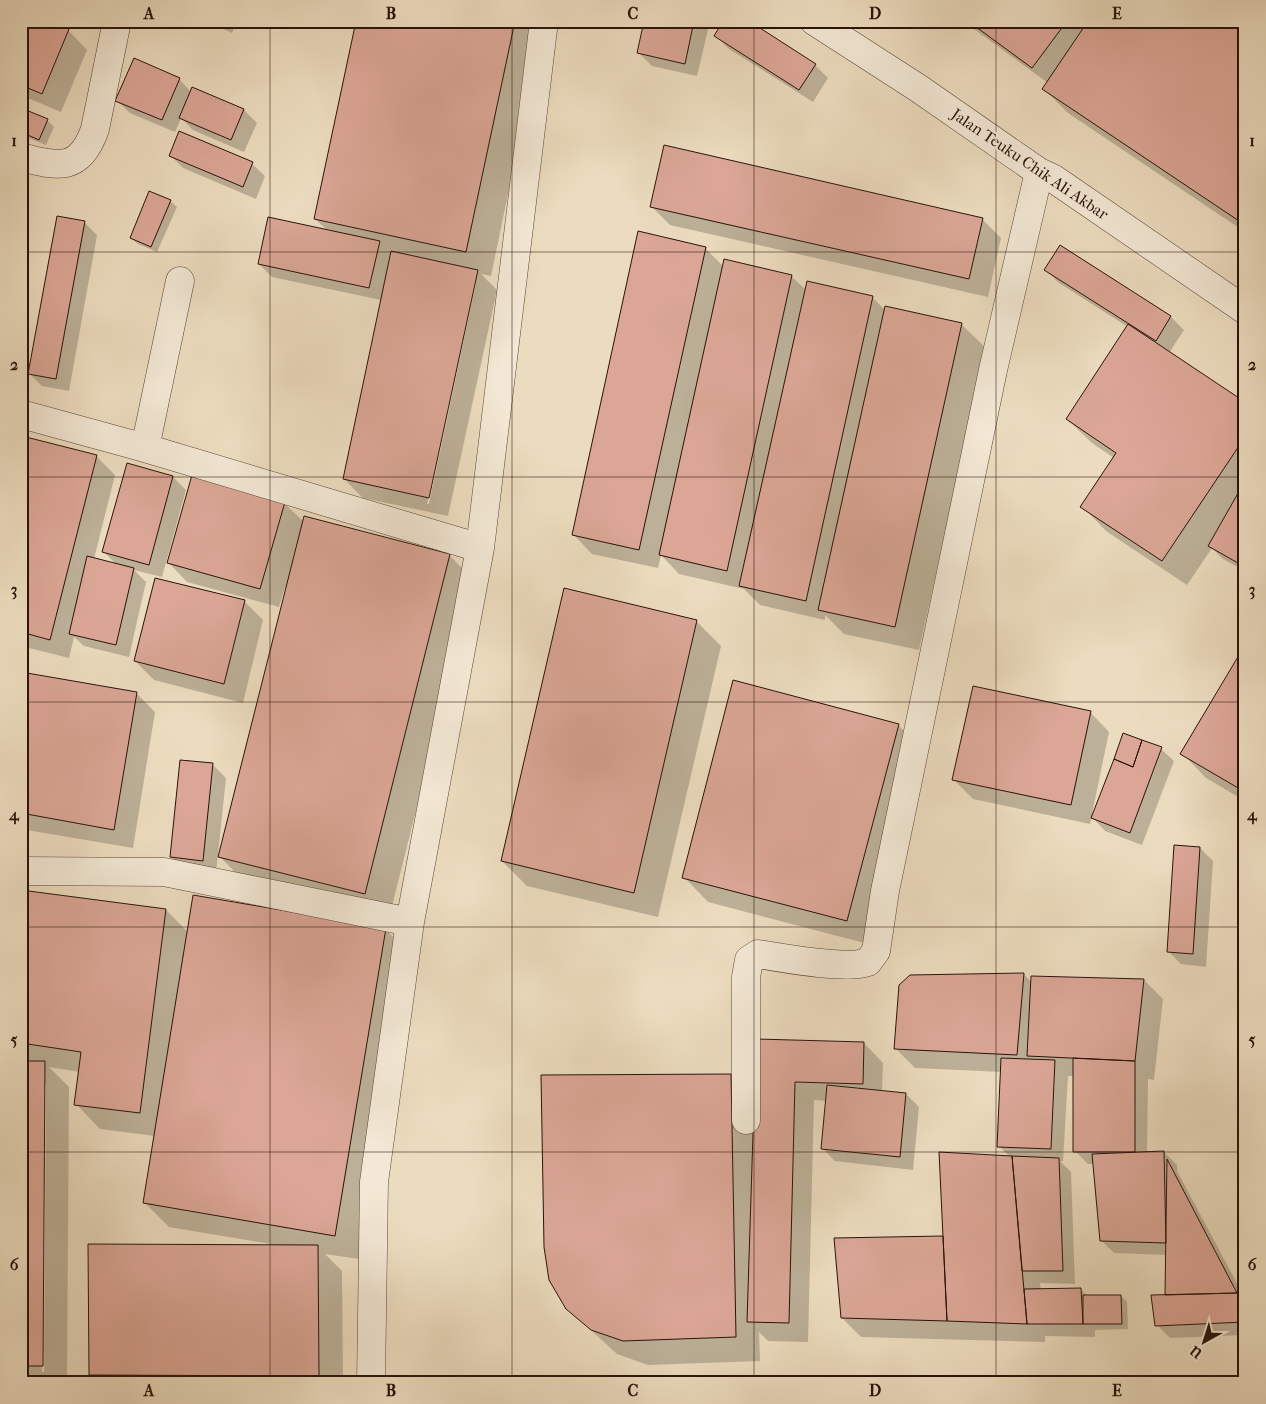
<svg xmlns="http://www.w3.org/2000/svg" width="1266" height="1404" font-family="'IM FELL French Canon',serif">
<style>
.shadow{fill:#0003;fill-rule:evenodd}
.building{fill:#dba696;stroke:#29120a}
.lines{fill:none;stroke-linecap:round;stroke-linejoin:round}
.minor-casing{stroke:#5a4437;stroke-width:29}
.minor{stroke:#f3e8d5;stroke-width:28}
.grid{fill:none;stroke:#29120a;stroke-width:1;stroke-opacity:0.55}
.labels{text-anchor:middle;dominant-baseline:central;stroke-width:4.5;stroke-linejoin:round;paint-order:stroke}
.street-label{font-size:16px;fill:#29120a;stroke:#f3e8d5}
.neatline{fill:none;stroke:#29120a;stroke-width:2}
.grid-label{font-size:16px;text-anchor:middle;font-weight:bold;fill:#29120a}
</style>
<rect width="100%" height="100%" fill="#ecdcbf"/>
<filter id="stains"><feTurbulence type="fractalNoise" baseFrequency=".004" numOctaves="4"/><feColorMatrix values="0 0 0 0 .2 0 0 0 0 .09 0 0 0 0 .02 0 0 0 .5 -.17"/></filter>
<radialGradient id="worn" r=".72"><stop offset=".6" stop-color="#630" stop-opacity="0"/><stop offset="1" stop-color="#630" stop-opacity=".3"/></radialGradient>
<path class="shadow" d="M21 21 68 30 87 50 61 112 21 95Z
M206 21H237L232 33Z
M357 21H544L491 276 481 274 497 290 448 516 363 498 344 479 381 300 272 277 259 264 327 230 315 219ZM474 283H476L429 504H427Z
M646 21H710L697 76 652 66 639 53Z
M963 21H1228L1245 32V232L1068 113 1044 89 1048 83Z
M716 36 815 65 828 78 813 102 729 49Z
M179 79 191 92 244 110 257 123 244 152 193 130 181 118 175 132 130 113 117 100Z
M21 109 47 120 54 127 46 145 21 135Z
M170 155 252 164 265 176 256 199 183 168Z
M170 201 177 207 157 252 138 244 131 238Z
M651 206 982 219 1001 238 988 297 670 225Z
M84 222 97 235 69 391 42 386 29 373Z
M1060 247 1171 317 1184 330 1169 353 1245 404V571L1223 559 1212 548 1187 585 1106 531 1082 506 1114 458 1092 443 1067 419 1128 327 1059 283 1046 270Z
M705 248 723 266 791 276 806 290 872 297 885 310 961 324 986 348 919 650 844 634 825 615V620L760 605 744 589 679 574 661 555 658 568 592 554 573 534Z
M23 437 96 456 115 475 94 559 117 565 104 552 173 477 186 490 162 577 134 570 146 582 129 657 84 646 74 637 69 658 21 646V445Z
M284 503 304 522 305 518 450 556 474 580 389 918 244 881 220 857 287 588 285 587 279 607 187 582 168 562Z
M244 601 263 620 243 703 154 680 135 661Z
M696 621 721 646 658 917 527 886 502 861Z
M1245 647V801L1206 778 1182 753Z
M21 673 136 693 155 712 133 848 21 829Z
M1090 712 1109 732 1092 814 1161 749 1174 761 1142 845 1105 831 1092 817 1090 824 973 799 954 780Z
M898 725 922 749 872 945 708 902 684 877Z
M181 761 213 765 226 778 216 873 184 870 171 857Z
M1200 848 1213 861 1206 967 1181 964 1168 951Z
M21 901 166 910 188 932 385 929 409 953 359 1259 325 1254 342 1271 343 1383H98L90 1374 271 1244 169 1227 144 1202 155 1136 100 1129 76 1104 80 1072 49 1067 69 1087 67 1383H21V1062H26L21 1058ZM43 1085H46L44 1372H42Z
M1024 974 1032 983 1144 980 1163 999 1154 1080 1148 1079 1147 1153 1164 1152 1177 1165V1171L1240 1289 1245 1281V1335L1170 1338 1157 1325 1167 1296V1255L1114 1253 1101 1240 1094 1164H1088L1075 1151V1076H1068L1063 1161H1060L1071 1172 1075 1284 1040 1283 1041 1290 1080 1289 1088 1296H1121L1127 1302 1128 1329 1095 1330V1337L1045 1336V1342L861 1337 842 1318 944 1237 1010 1157 999 1146 1002 1072 915 1068 896 1049Z
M864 1043 883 1063 882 1091 906 1094 919 1107 913 1170 835 1161 822 1148 827 1101 814 1100 808 1342 768 1341 759 1332 760 1361 648 1365 617 1354 567 1308 731 1075 755 1099Z"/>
<path class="building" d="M21 21H50L69 29 42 94 21 85Z
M356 21H515L466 252 314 219Z
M644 21H694L685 64 637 53Z
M723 21H749L816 64 799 90 714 36Z
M968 21H1067L1032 68Z
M1088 21H1231L1245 31V225L1042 89Z
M134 58 180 78 162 120 115 101Z
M192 87 244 109 231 140 179 118Z
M21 108 48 119 39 140 21 132Z
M179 131 253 162 243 187 169 156Z
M664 145 983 218 969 279 650 207Z
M149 191 171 200 151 247 130 238Z
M57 216 85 221 56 379 28 374Z
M268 217 380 241 369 288 258 264Z
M638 231 706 247 639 550 572 535Z
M1060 245 1171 316 1156 341 1044 270Z
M391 251 478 270 429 498 343 479Z
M724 259 792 275 727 571 659 555Z
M807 281 873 296 806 601 739 586Z
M885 306 962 323 895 627 818 610Z
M1128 324 1245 402V437L1162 561 1080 507 1116 453 1066 419Z
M22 436 97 455 50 640 21 632Z
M127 463 173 476 149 565 102 552Z
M192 475 285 502 260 589 167 563Z
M1245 481V567L1208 546Z
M304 516 450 554 365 894 218 857Z
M87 556 134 568 116 645 69 634Z
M155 578 245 600 224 684 134 661Z
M564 588 697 620 634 893 501 861Z
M1245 645V792L1180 754Z
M21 672 137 692 114 830 21 813Z
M733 680 899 724 847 921 682 878Z
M973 686 1091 711 1071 805 952 780Z
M1123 733 1142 740 1133 767 1114 759Z
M1142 740 1162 747 1130 833 1091 818 1114 759 1133 767Z
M180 760 213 763 203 861 170 857Z
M1174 845 1200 847 1193 954 1167 952Z
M21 890 166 909 140 1113 74 1105 81 1052 21 1043Z
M193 895 386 928 335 1236 143 1203Z
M1024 973 1017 1055 894 1049 899 985 910 975Z
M1031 976 1144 979 1135 1061 1027 1056Z
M756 1039 864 1042 863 1084 795 1082 789 1323 747 1322Z
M1001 1058 1055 1060 1051 1149 997 1147Z
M1073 1058 1135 1061V1152H1073Z
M21 1061H45L43 1366H21Z
M731 1074 736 1337 623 1341 591 1330 566 1309 549 1280 544 1247 541 1075Z
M827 1085 906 1093 900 1157 821 1149Z
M1164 1151 1166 1243 1100 1241 1092 1154Z
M939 1152 1012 1156 1027 1324 947 1321Z
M1012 1156 1059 1158 1063 1271H1022Z
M1167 1159 1237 1293 1165 1295Z
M943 1236 947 1321 841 1318 834 1238Z
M88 1244 318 1245 319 1376 89 1375Z
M1245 1279V1293H1237Z
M1081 1288 1083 1324H1027L1024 1289Z
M1237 1293H1245V1322L1155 1326 1151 1295Z
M1083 1295H1121L1122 1324H1083Z"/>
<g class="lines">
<g class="minor-casing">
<path id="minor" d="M814 21 918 88 1039 172 1054 179 1245 310
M21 157C59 167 80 172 95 129L117 21
M21 414 145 448 480 548
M145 448 180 281
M21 871 164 872 410 922
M746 1120V977L749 960 758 954C782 958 848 970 868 962L876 951 885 891 993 370 1039 172
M371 1383 374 1182 410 922 480 548 544 21"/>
</g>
<use href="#minor" class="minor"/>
</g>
<path class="grid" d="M270 21V1383M512 21V1383M754 21V1383M996 21V1383M21 252H1245M21 477H1245M21 702H1245M21 927H1245M21 1152H1245"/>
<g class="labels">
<g class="street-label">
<text transform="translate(1030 164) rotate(34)">Jalan Teuku Chik Ali Akbar</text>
</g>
</g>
<rect width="1266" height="1404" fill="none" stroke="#ecdcbf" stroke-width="55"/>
<g transform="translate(1204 1342) rotate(219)" stroke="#f3e8d5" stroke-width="4" paint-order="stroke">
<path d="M0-4L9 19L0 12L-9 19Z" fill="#29120a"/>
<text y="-8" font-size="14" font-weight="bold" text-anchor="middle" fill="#29120a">U</text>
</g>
<rect x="28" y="28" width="1210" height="1348" class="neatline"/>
<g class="grid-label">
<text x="149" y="19">A</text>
<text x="391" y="19">B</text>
<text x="633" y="19">C</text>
<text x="875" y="19">D</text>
<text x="1117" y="19">E</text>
<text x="14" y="146">1</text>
<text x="1252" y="146">1</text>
<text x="14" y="370">2</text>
<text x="1252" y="370">2</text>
<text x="14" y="595">3</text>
<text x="1252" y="595">3</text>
<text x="14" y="820">4</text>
<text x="1252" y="820">4</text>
<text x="14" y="1045">5</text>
<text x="1252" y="1045">5</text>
<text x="14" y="1270">6</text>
<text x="1252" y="1270">6</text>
<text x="149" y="1396">A</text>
<text x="391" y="1396">B</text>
<text x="633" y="1396">C</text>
<text x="875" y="1396">D</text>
<text x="1117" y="1396">E</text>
</g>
<rect width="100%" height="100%" filter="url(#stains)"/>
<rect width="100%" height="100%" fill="url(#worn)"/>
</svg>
